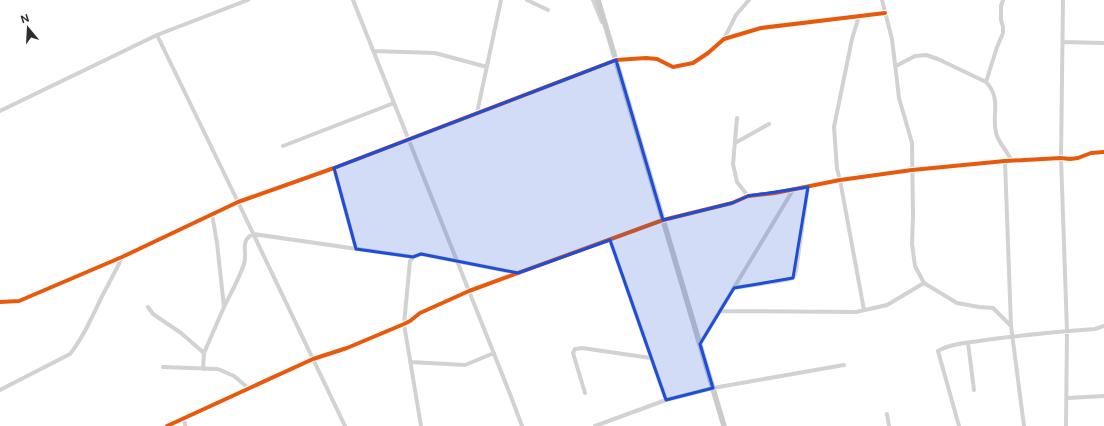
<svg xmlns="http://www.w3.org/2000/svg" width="1104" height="426" font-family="'DM Sans',sans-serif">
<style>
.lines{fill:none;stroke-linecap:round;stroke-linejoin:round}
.street{stroke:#d2d2d2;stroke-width:4}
.secondary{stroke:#cbcbcb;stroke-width:5.5}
.cycleway-casing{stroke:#fff;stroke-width:6}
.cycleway{stroke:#e8590c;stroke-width:4}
.marked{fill:#1d4ed8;fill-opacity:0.2;stroke:#1d4ed8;stroke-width:3;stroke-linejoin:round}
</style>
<rect width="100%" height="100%" fill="#fff"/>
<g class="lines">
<path class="street" d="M353 0 510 394 522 426
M527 0 548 10
M593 0 602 22
M882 0 892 39 899 98 912 143 913 216 912 244 915 266 924 283 957 303 979 307 993 308 1011 326 1024 426
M1063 0 1061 158 1067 331 1066 426
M859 16 852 39 834 127 837 169 840 180 864 310
M157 35 238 202 345 426
M724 39 736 15 749 0
M1063 42 1104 43
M373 51 435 53 487 67
M896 66 915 56 926 55 938 59 986 82C1003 100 990 116 997 136 1000 144 1008 153 1012 161
M986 82 997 47 1003 33V27L1001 20V6L1003 0
M0 111 157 35 248 0
M477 113 501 0
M737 118 733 164 737 182 748 196
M735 143 769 124
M283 146 394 103
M1005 161 1011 326
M334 168 356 249
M610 240 666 400
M734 288 786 280 793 278 796 271 808 187
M0 302 19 301 122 257 238 202 334 168 616 60 646 58 657 59 673 67 693 63 708 53 724 39 761 28 885 13
M148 307 153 314 181 333 204 353
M224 307C231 293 239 279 244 264 248 253 239 241 253 234L413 257
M720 311 856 312 887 305 924 283
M968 343 974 390
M700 344 793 190
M410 362 465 365 494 353
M163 367 218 369 234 376 248 388
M203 369 204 353 224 307 217 243 212 214
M0 390 70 354C87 333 95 308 108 285 113 275 118 267 122 257
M585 393 573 353 575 349 582 348 651 358
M1067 398 1104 396
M887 414 889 426
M184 418 185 426
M167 426 313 359 347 348 404 324 410 321 420 313 469 291 663 220 732 203 748 196 775 193 840 180 912 170 1005 161 1061 158 1070 159 1078 158 1091 153 1104 152
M421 426 404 324 410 261 413 257 421 254 517 273
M595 426 666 400 713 388 844 365
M959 426 938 351C949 344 966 343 979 341 1017 335 1056 332 1095 329L1104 326"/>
<path class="secondary" d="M598 0 724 426"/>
<g class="cycleway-casing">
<path id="cycleway" d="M0 302 19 301 122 257 238 202 334 168 616 60 646 58 657 59 673 67 693 63 708 53 724 39 761 28 885 13
M167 426 313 359 347 348 404 324 410 321 420 313 469 291 663 220 732 203 748 196 775 193 840 180 912 170 1005 161 1061 158 1070 159 1078 158 1091 153 1104 152"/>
</g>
<use href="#cycleway" class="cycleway"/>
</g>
<path class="marked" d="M616 60 663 220 732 203 748 196 808 187 793 278 734 288 700 344 713 388 666 400 610 240 518 273 421 254 413 257 356 249 334 168Z"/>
<g transform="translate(28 28) rotate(342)" stroke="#ffffff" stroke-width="3" paint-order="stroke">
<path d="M0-3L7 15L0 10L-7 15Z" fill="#2d2d2d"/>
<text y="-6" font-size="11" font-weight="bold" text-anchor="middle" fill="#2d2d2d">N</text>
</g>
</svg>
